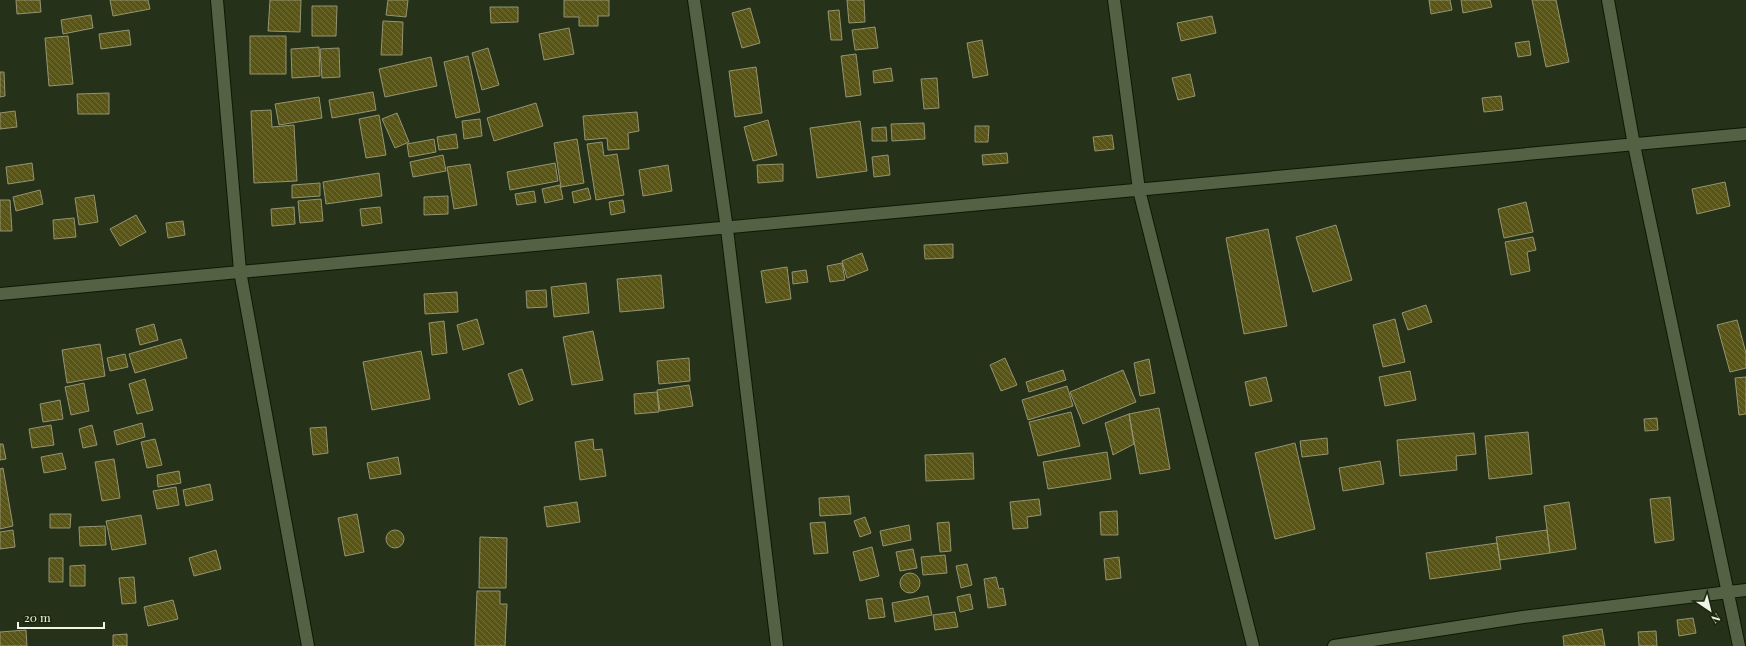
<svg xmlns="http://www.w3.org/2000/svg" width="1746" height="646" font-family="'Playfair Display',serif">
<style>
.building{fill:url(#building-back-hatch);stroke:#959473}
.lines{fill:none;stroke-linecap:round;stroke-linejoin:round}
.minor-casing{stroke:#0e1902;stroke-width:14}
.minor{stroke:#536145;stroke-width:12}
</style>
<defs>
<pattern id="building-back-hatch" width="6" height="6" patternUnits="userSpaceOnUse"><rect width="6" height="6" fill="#595516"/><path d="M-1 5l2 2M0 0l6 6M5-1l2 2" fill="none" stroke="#716e38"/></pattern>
</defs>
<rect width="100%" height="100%" fill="#253118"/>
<path class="building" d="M16 0H40L41 12 17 14Z
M110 0H148L150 9 113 16Z
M270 0H301L300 32 268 31Z
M388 0H408L406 17 386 15Z
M564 0H609V16H598V26H579V17H564Z
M847 0H864L865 22 849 23Z
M1429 0H1450L1452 10 1431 14Z
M1461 0H1490L1492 7 1463 13Z
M1532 0H1556L1569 62 1546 67Z
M312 6H337L336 36H312Z
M490 7H518V22L491 23Z
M750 8 760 43 742 48 732 13Z
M839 10 842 40H831L828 11Z
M91 15 93 28 63 34 61 20Z
M1212 16 1216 33 1181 41 1177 23Z
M383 21 403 22 402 55H381Z
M875 27 878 48 855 50 852 30Z
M569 28 574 54 544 60 539 34Z
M129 30 131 45 101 49 99 34Z
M68 36 73 84 49 86 45 38Z
M250 36H286V74H250Z
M982 40 988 75 973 78 967 43Z
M1529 41 1531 55 1518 57 1515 43Z
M319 47 320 76 292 78 291 49Z
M339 48 340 77 322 78 320 49Z
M488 48 499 85 482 90 472 53Z
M856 54 861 95 846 97 841 56Z
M468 56 480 112 456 118 444 62Z
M431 57 437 86 385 97 379 69Z
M756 67 762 113 735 117 729 71Z
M891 68 893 81 874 83 873 71Z
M0 72H4L5 96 0 97Z
M1190 74 1195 96 1178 100 1172 78Z
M937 78 939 108 924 109 921 79Z
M373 92 376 110 332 118 329 100Z
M109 93V114H78L77 94Z
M1501 96 1503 110 1484 112 1482 98Z
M319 97 322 118 279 125 275 104Z
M536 103 543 126 494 141 487 118Z
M271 110 272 127 294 125 297 181 254 183 251 111Z
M15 111 17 127 0 129V113Z
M637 112 639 131 628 133 629 149 608 150 607 138 585 140 583 116Z
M397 113 409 142 395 148 382 119Z
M379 115 386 155 366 158 359 119Z
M480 119 482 136 464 139 462 121Z
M768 120 777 155 753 161 744 127Z
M860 121 867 171 817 178 810 128Z
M924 123 925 139 892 141 891 124Z
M975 126H989L988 142H975Z
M886 127 887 141H872V128Z
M456 134 458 148 439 150 437 137Z
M1112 135 1114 149 1095 151 1093 137Z
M434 139 436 152 409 157 407 144Z
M577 139 584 183 561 187 554 143Z
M602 142 604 156 617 154 624 195 596 200 587 144Z
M1007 153 1008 163 983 165 982 155Z
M443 155 446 171 413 177 410 162Z
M888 155 890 175 874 177 872 157Z
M32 163 34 180 8 184 6 167Z
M555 163 558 181 510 190 507 172Z
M470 164 477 205 454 209 447 167Z
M783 164V181L758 183 757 165Z
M668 165 672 191 643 196 639 170Z
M379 173 382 196 326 204 323 182Z
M1725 182 1730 206 1697 214 1692 189Z
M320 183V196L292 198V185Z
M560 185 563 199 545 203 542 189Z
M588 188 591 199 574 203 572 192Z
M40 190 43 204 16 211 13 197Z
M534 191 536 202 517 205 515 194Z
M94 195 98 222 79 225 75 198Z
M448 196V214L424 215V197Z
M321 199 323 221 300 223 298 201Z
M0 200H10L12 231H0Z
M623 200 625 212 611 215 609 202Z
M1526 202 1533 232 1504 238 1498 209Z
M294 207 295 224 272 226 271 209Z
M380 207 382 223 362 226 360 209Z
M136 215 146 232 120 246 110 229Z
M74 218 76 237 54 239 53 220Z
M183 221 185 235 168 238 166 223Z
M1336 225 1352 280 1313 292 1296 237Z
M1268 229 1287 326 1244 334 1226 238Z
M1533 237 1536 250 1527 252 1530 271 1511 275 1505 242Z
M953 244V258L925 259 924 245Z
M862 253 868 270 847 278 842 261Z
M842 263 845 280 830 282 827 266Z
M787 267 791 299 766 303 761 271Z
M806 270 808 282 793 284 792 272Z
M661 275 664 308 620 312 617 279Z
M586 283 589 313 554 317 551 287Z
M546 290 547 307 527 308 526 291Z
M457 292 458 312 425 314 424 294Z
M1426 305 1432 322 1408 330 1402 313Z
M477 319 484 344 463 350 457 325Z
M1395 319 1405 362 1383 367 1373 325Z
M1737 320 1746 353V368L1730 372 1717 325Z
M444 321 447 353 432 355 429 323Z
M154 324 158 340 140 345 136 329Z
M593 331 603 380 572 385 563 337Z
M181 339 187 358 135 373 129 354Z
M100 344 105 376 67 383 62 350Z
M421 351 430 399 372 410 363 362Z
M125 354 128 367 110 371 107 358Z
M689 358 690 381 659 384 657 361Z
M1005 358 1017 385 1001 391 990 365Z
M1149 359 1155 393 1140 396 1134 363Z
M522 369 533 400 519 405 508 374Z
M1063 370 1066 380 1029 392 1026 382Z
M1123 370 1136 402 1083 424 1070 392Z
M1410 371 1416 400 1385 406 1379 377Z
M1266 377 1272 401 1250 406 1245 382Z
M1746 377V414L1739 415 1735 378Z
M145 379 153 410 137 414 129 384Z
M84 383 89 411 71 415 65 387Z
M689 385 693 406 660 411 657 390Z
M1067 386 1073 406 1028 420 1022 400Z
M657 392 659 412 635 414 634 394Z
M60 400 63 419 43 422 40 404Z
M1159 408 1170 469 1140 474 1129 414Z
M1071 412 1080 446 1038 456 1029 422Z
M1129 414 1134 444 1113 455 1105 423Z
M1657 418 1658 430 1645 431 1644 419Z
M142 423 145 437 117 445 114 431Z
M51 425 54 445 32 448 29 429Z
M92 425 97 445 83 448 79 429Z
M326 427 328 453 313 455 310 428Z
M1528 432 1532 474 1489 479 1485 436Z
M1474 433 1476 454 1456 456 1457 470 1400 476 1397 440Z
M1327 438 1328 454 1302 457 1300 441Z
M155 439 162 465 147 468 141 442Z
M593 439 594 450 602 449 606 476 580 480 575 442Z
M1295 443 1315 529 1275 539 1255 453Z
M0 444H3L6 459 0 460Z
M1107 452 1111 479 1048 489 1043 462Z
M62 453 66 469 44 473 41 457Z
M973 453 974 479 926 481 925 455Z
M398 457 401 474 370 479 367 463Z
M114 459 120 498 102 501 95 462Z
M1380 461 1384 484 1343 491 1339 468Z
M3 468 13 526 0 529V469Z
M179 471 181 483 158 487 157 475Z
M210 484 213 500 186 506 183 490Z
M176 487 179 505 157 509 153 491Z
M849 496 851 514 820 516 819 498Z
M1670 497 1674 540 1655 543 1650 499Z
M1039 499 1041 515 1027 517 1028 528 1013 529 1010 502Z
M577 502 580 522 547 527 544 507Z
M1569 502 1576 549 1550 553 1544 506Z
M1117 511 1118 535H1101L1100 512Z
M50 514H71L70 528H50Z
M357 514 364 552 345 556 338 518Z
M141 515 146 544 112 550 106 521Z
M865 517 871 533 860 537 854 521Z
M825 522 828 553 814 554 810 523Z
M949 522 951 551 940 552 937 523Z
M909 525 911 540 883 546 880 531Z
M105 526 106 545 80 546 79 527Z
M386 539a9 9 0 1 1 18 0a9 9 0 1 1-18 0Z
M13 530 15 547 0 549V532Z
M1547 530 1550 553 1500 560 1496 537Z
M480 537 507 538 506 588H479Z
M1497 543 1501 569 1430 579 1426 553Z
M872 547 879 576 860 581 853 552Z
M913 549 917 568 900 571 896 552Z
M216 550 221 569 194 576 189 558Z
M945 555 947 573 923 575 921 557Z
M1119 557 1121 578 1106 580 1104 559Z
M49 558H63V582H49Z
M967 564 972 585 961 588 956 566Z
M85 565V586H70V566Z
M900 583a10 10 0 1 1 20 0a10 10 0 1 1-20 0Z
M134 577 136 603 122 604 119 578Z
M996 577 999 589 1003 588 1006 605 988 608 984 579Z
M477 591H500V604H507L505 646H475Z
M970 594 973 609 960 612 957 597Z
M928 596 932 615 895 622 892 603Z
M882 598 885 617 869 619 866 600Z
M173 600 178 619 148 626 144 607Z
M955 612 958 627 935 630 933 615Z
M1693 618 1696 633 1679 636 1677 620Z
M1602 629 1605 646H1564L1563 636Z
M26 630 27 646H0V632Z
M1656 631 1657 646H1639L1638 632Z
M127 634V646H113V635Z"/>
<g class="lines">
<g class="minor-casing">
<path id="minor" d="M217 0 240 271 308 646
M694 0 727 229 777 646
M1114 0 1139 190 1253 646
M1608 0 1634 145 1739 646
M0 294 1746 134
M1334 646 1523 617 1746 590"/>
</g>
<use href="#minor" class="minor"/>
</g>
<g transform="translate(1710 610) rotate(145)" stroke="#1c270e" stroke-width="3" paint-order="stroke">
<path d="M0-3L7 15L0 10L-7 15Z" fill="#eef7e7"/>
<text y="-6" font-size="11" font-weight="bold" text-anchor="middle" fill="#eef7e7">N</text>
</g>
<path d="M18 622v6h86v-6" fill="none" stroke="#eef7e7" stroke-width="2"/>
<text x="24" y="622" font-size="12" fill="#eef7e7" stroke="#1c270e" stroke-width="3" paint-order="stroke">20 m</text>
</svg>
